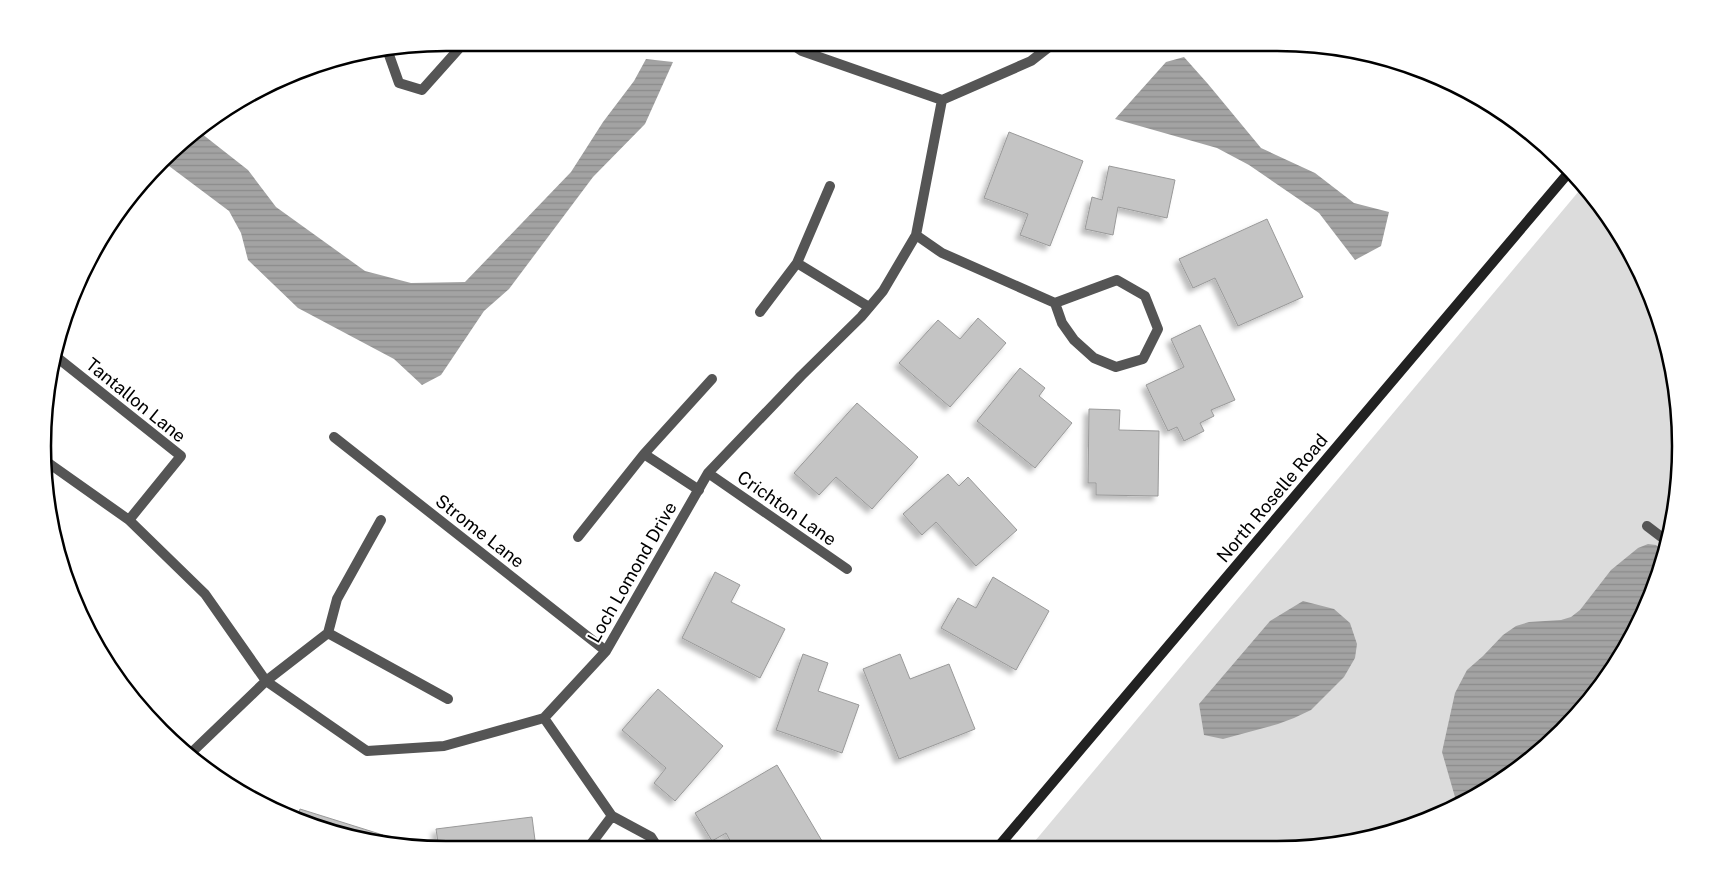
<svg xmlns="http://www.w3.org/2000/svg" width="1723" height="892" font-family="'Public Sans',sans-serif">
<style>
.grass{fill:#dcdcdc}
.water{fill:url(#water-rules)}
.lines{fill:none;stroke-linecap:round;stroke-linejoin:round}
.stream{stroke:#a3a3a3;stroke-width:9}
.building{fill:#c4c4c4;stroke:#999;filter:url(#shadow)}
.service{stroke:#555;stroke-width:10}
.minor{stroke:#555;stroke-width:10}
.secondary{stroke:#222;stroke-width:10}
.labels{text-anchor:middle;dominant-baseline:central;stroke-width:4;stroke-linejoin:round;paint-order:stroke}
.street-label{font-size:18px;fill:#000;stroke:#fff}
.rim{fill:none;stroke:#000;stroke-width:2.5}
</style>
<defs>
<pattern id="water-rules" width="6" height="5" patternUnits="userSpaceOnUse" patternTransform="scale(1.25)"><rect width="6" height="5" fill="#a3a3a3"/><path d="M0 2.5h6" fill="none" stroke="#8b8b8b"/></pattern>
<filter id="shadow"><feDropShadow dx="-4.5" dy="4.5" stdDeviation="2.5" flood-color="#0004"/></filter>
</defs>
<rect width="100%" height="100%" fill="#fff"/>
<path class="grass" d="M1584 185 1626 244 1659 316 1677 393 1680 472 1667 550 1639 624 1597 692 1522 766 1431 819 1330 846 1030 847Z"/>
<path class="water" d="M1184 57 1208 84 1261 148 1315 173 1354 203 1389 212 1381 246 1355 260 1319 213 1249 165 1217 148 1115 119 1166 62Z
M646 59 673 62 645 124 593 177 509 289 484 311 441 375 422 385 394 359 298 308 248 260 241 233 229 211 165 163 197 130 248 170 276 207 365 271 411 283 465 282 571 172 603 122 634 81Z
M1648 544 1656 545 1666 553 1639 624 1597 692 1522 766 1457 804 1442 752 1455 693 1467 670 1483 656 1503 635 1516 626 1529 622 1561 620 1571 617 1580 610 1611 570 1638 548Z
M1303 601 1334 609 1350 623 1357 644 1355 658 1344 677 1311 710 1294 718 1278 724 1223 739 1204 735 1199 704 1270 621Z"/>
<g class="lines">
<path class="stream" d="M1664 551 1667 548"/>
</g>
<path class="building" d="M1009 132 1083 161 1050 246 1020 235 1028 214 984 198Z
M1109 166 1175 180 1167 218 1118 207 1113 235 1085 229 1092 197 1102 200Z
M1267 219 1303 297 1238 326 1215 278 1193 288 1179 259Z
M978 318 1006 343 950 407 899 363 938 320 960 339Z
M1200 325 1235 400 1211 410 1214 416 1200 423 1204 431 1184 441 1177 427 1168 431 1146 385 1184 367 1171 339Z
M1020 368 1045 388 1039 396 1072 423 1035 468 977 421Z
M857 403 918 457 872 509 836 477 819 495 794 473Z
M1089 409 1120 410 1119 430 1159 431 1158 496 1096 495V483H1088Z
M948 474 959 486 968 477 1017 530 976 566 936 522 922 535 903 514Z
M715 572 740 585 731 602 785 629 760 678 682 638Z
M993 577 1049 611 1016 670 941 628 958 598 976 608Z
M803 654 828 663 818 691 859 705 842 753 776 730Z
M900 654 910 679 949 664 975 729 899 759 863 669Z
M658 689 723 746 675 801 654 783 666 768 622 730Z
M777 765 822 841 811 848H734L726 833 712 841 695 813Z
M300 809 383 835 381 842 342 836 297 819Z
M532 817 536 848 439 849 436 829Z"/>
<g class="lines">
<path class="service" d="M797 263 830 186
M760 312 797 263 869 307
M644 454 712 379
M1647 526 1668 542
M578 537 644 454 699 490"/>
<path class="minor" d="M790 43 802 51 942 100 1031 61 1054 43
M388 52 399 83 422 90 464 43
M916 235 942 253 1055 303 1062 323 1074 340 1094 358 1116 367 1143 359 1158 329 1145 296 1117 280 1055 303
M54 355 181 456 129 520
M334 437 606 651
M47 462 129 520 205 594 266 681 367 751 444 746 544 718 606 651 708 473 801 376 861 317 883 291 916 235 942 100
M708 473 847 569
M328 633 337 599 381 520
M544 718 612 816 651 837 658 848
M191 753 266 681 328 633 448 699
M588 848 612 816"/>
<path class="secondary" d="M998 847 1570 171"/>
</g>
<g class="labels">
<g class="street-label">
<text transform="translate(136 400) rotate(39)">Tantallon Lane</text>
<text transform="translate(1272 498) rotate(-50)">North Roselle Road</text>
<text transform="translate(787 508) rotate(35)">Crichton Lane</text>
<text transform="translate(480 531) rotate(38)">Strome Lane</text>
<text transform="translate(632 572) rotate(-60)">Loch Lomond Drive</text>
</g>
</g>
<path d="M0 0H1723V892H0ZM446 51H1277A395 395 0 0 1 1672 446V446A395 395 0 0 1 1277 841H446A395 395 0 0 1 51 446V446A395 395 0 0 1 446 51Z" fill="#fff" fill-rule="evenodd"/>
<path class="rim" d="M446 51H1277A395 395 0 0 1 1672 446V446A395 395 0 0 1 1277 841H446A395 395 0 0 1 51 446V446A395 395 0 0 1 446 51Z"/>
</svg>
